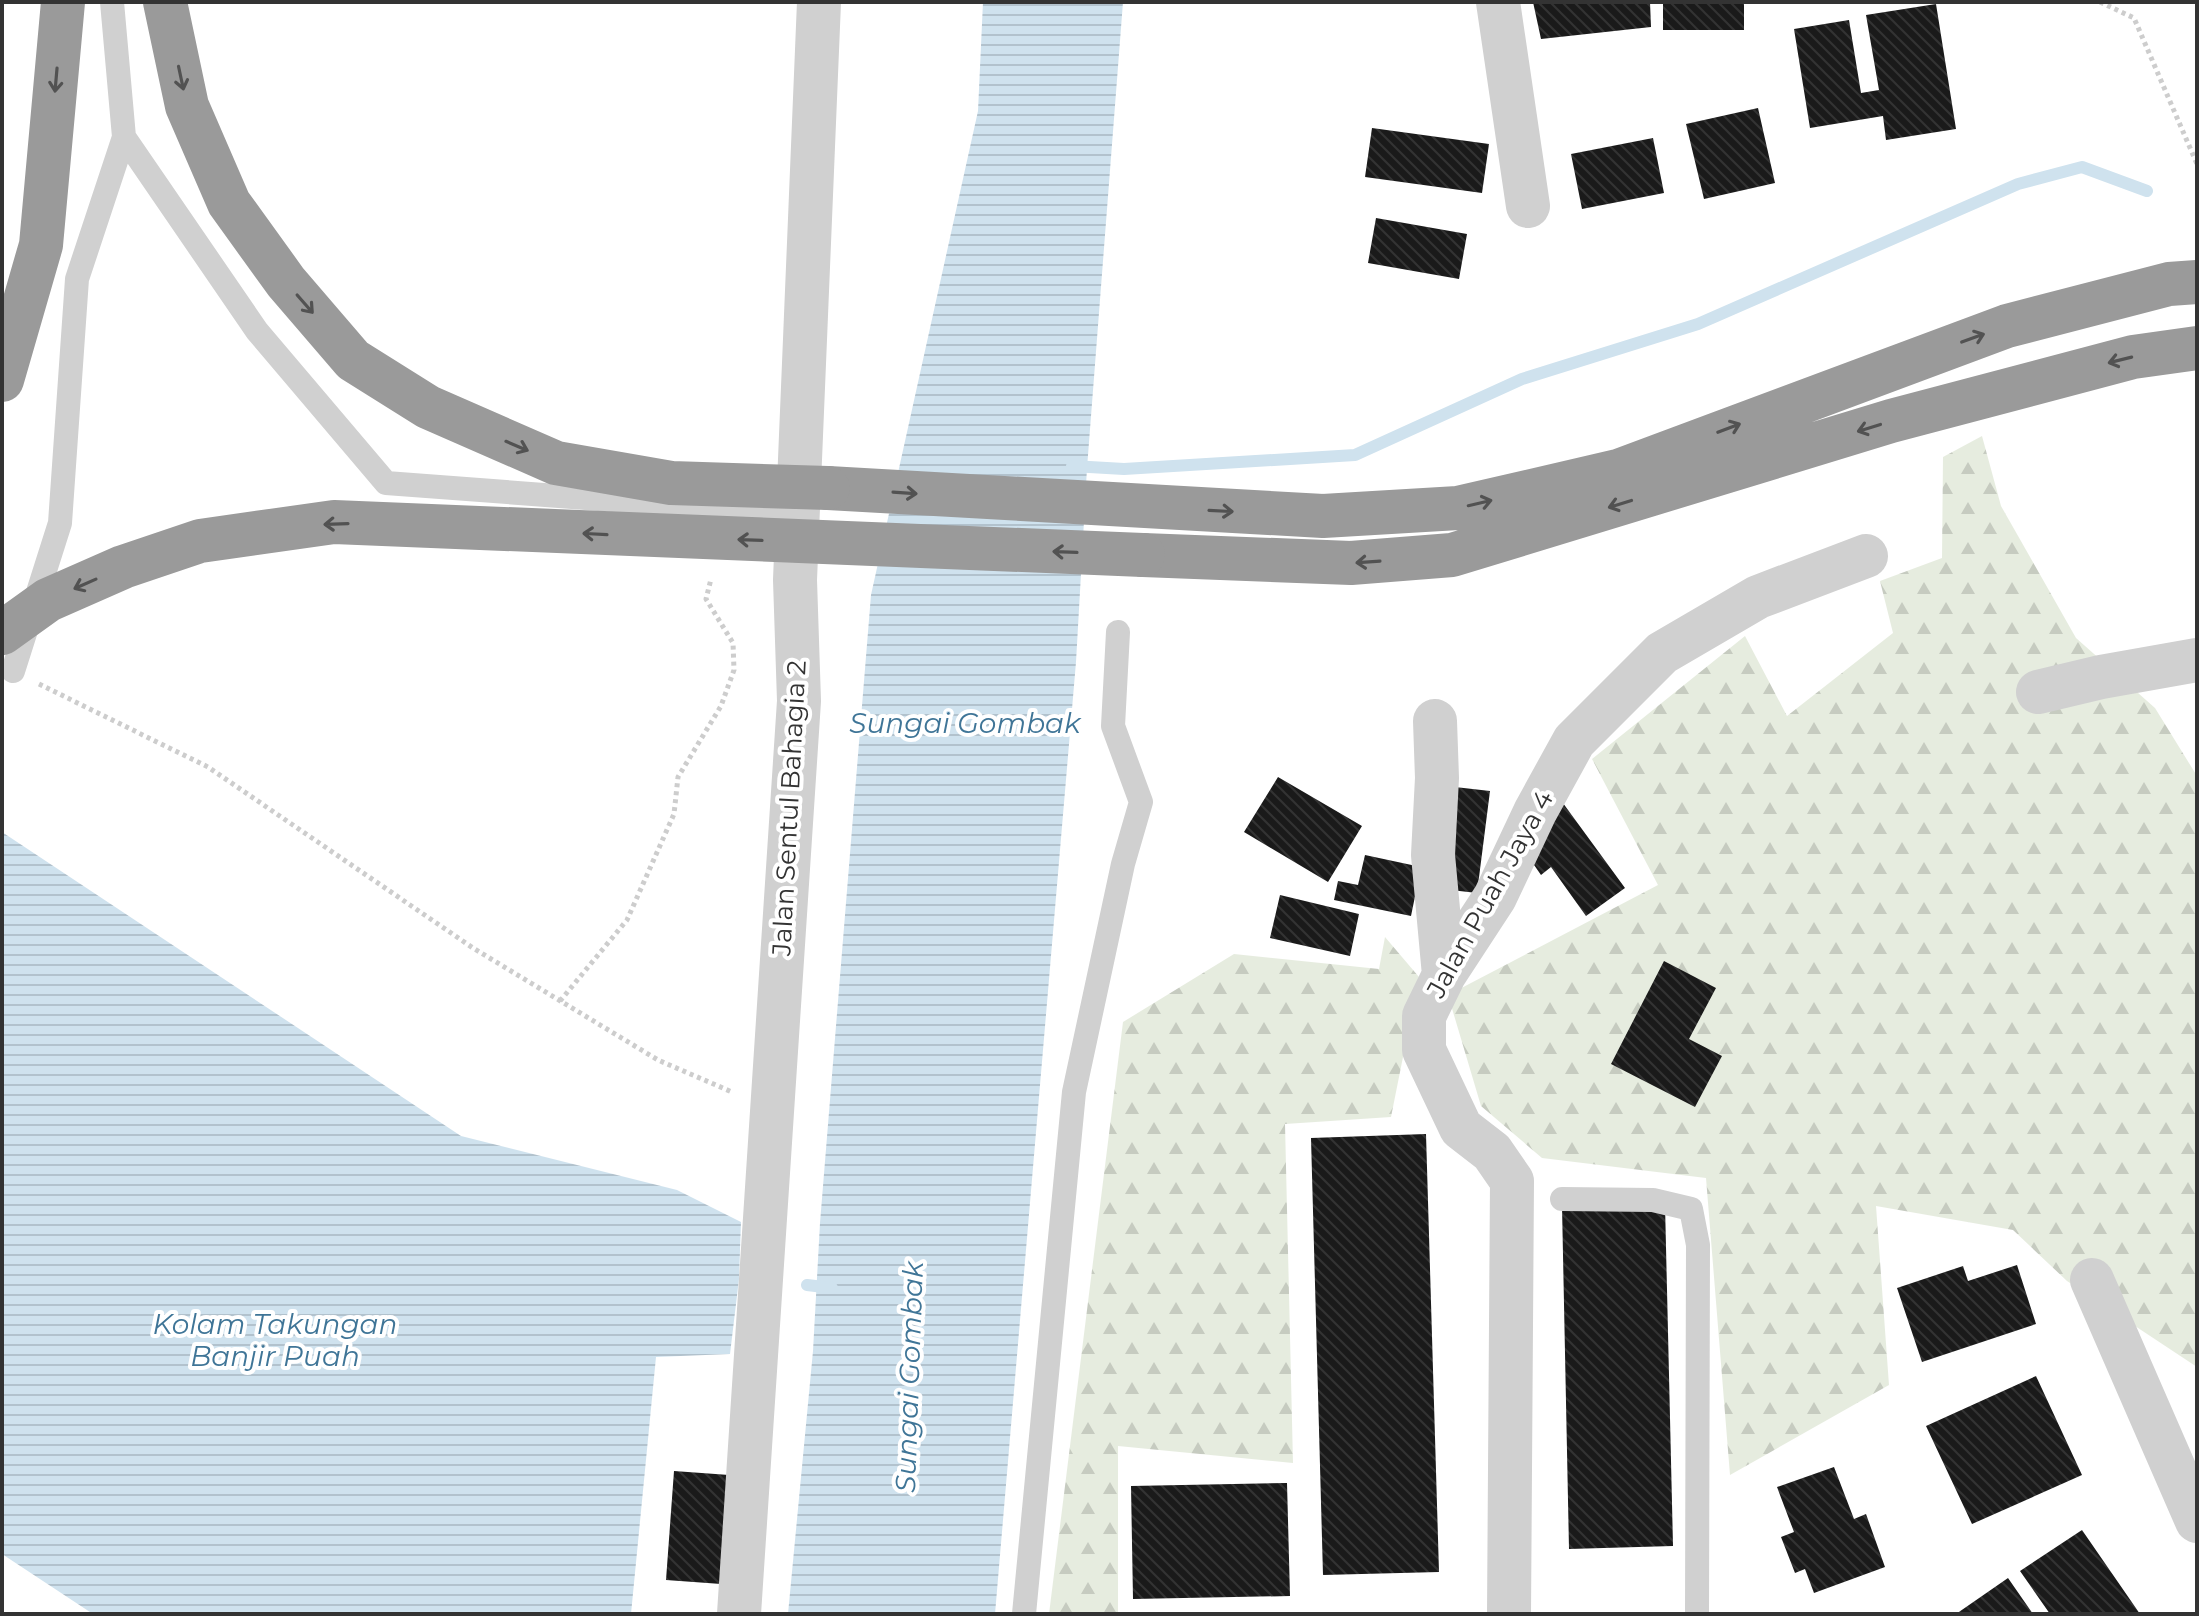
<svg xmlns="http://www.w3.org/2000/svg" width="2199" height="1616" font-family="Montserrat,sans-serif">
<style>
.forest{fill:url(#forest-firs)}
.water{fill:url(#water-rules)}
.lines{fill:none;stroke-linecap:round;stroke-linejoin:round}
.stream{stroke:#cfe2ee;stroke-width:12}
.building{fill:url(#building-back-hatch)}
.path{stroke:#cdcdcd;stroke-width:5;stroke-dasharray:4 4;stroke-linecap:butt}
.lane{stroke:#d0d0d0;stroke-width:24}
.street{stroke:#d0d0d0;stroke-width:44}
.highway{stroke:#9a9a9a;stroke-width:44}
.highway-bridge{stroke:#9a9a9a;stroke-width:44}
.oneway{stroke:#525252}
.labels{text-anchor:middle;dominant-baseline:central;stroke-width:8;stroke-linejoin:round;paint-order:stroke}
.street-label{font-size:26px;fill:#333;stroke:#fff}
.water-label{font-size:28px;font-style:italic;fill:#3f7597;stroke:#fff}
</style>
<defs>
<pattern id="forest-firs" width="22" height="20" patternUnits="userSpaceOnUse" patternTransform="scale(2)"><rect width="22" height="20" fill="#e6ecdf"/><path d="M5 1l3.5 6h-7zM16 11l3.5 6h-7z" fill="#c6cbc0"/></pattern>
<pattern id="water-rules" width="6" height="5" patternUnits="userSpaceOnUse" patternTransform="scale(2)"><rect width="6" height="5" fill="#cfe2ee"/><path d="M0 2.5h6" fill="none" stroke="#b2c2cd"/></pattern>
<pattern id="building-back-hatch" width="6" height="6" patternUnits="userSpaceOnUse" patternTransform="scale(2)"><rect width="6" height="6" fill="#1a1a1a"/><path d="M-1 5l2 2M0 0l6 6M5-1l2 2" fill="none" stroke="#333"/></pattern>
</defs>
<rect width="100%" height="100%" fill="#fff"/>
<path class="forest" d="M1982 436 2001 506 2076 638 2155 708 2197 776V1367L2067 1281 2013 1230 1876 1206 1889 1385 1730 1475 1706 1178 1542 1158 1481 1106 1448 995 1658 885 1592 759 1745 636 1787 716 1893 633 1880 581 1942 558 1943 457Z
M1385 937 1419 977 1391 1117 1285 1124 1293 1463 1118 1446V1614H1049L1123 1022 1234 954 1379 969Z"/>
<path class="water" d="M983 2H1123L1087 468 1076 662 995 1614H788L813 1351 820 1223 871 595 978 111Z
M2 832 461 1136 677 1190 741 1222 739 1279 730 1354 656 1357 631 1614H93L2 1554Z"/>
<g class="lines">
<path class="stream" d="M1072 466 1124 469 1355 455 1522 379 1698 324 2018 184 2082 167 2147 191
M807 1285 832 1288"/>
</g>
<path class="building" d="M1533 2H1650L1651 27 1541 39Z
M1663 2H1744V30H1663Z
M1936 4 1956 129 1886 140 1883 116 1810 128 1794 29 1849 20 1861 93 1879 90 1866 15Z
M1758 108 1775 183 1704 199 1686 124Z
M1372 128 1489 144 1482 193 1365 177Z
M1653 138 1664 193 1582 209 1571 154Z
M1376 218 1467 234 1459 279 1368 263Z
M1278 777 1362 826 1328 882 1244 832Z
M1455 787 1490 791 1477 893 1442 889Z
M1560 799 1625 888 1586 916 1551 867 1541 875 1512 833Z
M1365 855 1421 867 1411 916 1334 900 1338 881 1358 885Z
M1280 895 1359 914 1350 956 1270 938Z
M1664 961 1716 988 1689 1039 1722 1056 1695 1107 1611 1064Z
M1426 1134 1439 1572 1323 1575 1311 1138Z
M1665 1204 1673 1546 1569 1549 1562 1206Z
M2017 1265 2036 1324 1922 1362 1897 1288 1963 1266 1968 1281Z
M2036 1376 2082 1475 1972 1524 1926 1426Z
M1834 1467 1854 1519 1866 1514 1885 1567 1814 1593 1805 1569 1795 1573 1781 1537 1794 1532 1777 1487Z
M674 1471 743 1476 735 1585 666 1580Z
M1287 1483 1290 1596 1133 1599 1131 1486Z
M2082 1530 2140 1614H2050L2020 1571Z
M2008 1578 2033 1614H1956Z"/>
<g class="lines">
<path class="path" d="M2100 2 2134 18 2197 164
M39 684 208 767 473 948 658 1060 732 1092
M560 1001 627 920 674 814 678 777 721 706 734 670 733 643 706 599 711 579"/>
<path class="lane" d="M112 2 124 137 257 331 386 483 798 514
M13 671 60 523 77 279 124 137
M1562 1199 1653 1200 1691 1209 1698 1245 1697 1614
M1024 1614 1074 1092 1123 864 1141 802 1113 726 1118 632"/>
<path class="street" d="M1498 2 1528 206
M2038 692 2101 677 2197 660
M1435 721 1437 778 1433 855 1444 975
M2092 1280 2197 1521
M739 1614 799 701 795 580 819 2
M1509 1614 1512 1181 1492 1152 1461 1128 1424 1050V1016L1444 975 1495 897 1535 812 1574 741 1662 653 1758 597 1866 556"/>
<path class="highway" d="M2 380 41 245 63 2
M828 488 1323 516 1458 508 1618 471 2007 326 2169 284 2197 282
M1143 555 1351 563 1452 555 1891 421 2133 357 2197 348"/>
<path class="highway-bridge" d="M165 2 187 106 229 203 286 282 353 360 428 407 556 463 671 483 828 488
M2 633 48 600 123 567 200 541 334 522 1143 555"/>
</g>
<defs><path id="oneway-shaft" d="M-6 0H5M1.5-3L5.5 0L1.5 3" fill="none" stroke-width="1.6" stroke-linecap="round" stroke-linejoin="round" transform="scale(2)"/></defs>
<g class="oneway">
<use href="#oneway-shaft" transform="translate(181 78) rotate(78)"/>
<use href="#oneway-shaft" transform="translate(56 80) rotate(95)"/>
<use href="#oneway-shaft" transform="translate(305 304) rotate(49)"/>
<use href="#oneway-shaft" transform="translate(1973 338) rotate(-20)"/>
<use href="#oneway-shaft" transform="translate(2120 360) rotate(166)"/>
<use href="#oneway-shaft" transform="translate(1729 428) rotate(-21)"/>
<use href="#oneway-shaft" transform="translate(1869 428) rotate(163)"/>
<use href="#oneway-shaft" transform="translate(517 446) rotate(23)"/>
<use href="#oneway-shaft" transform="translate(905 493) rotate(4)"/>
<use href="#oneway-shaft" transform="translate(1480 503) rotate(-13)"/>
<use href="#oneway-shaft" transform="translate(1620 504) rotate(163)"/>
<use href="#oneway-shaft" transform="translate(1221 511) rotate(3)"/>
<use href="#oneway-shaft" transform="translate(336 524) rotate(178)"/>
<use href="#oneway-shaft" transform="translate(595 534) rotate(-177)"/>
<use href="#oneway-shaft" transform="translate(750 540) rotate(-178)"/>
<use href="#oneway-shaft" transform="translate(1065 552) rotate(-178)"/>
<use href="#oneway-shaft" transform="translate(1368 562) rotate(176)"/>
<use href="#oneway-shaft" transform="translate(85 584) rotate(156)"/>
</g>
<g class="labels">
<g class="street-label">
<text transform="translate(789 808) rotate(-87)">Jalan Sentul Bahagia 2</text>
<text transform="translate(1490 894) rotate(-61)">Jalan Puah Jaya 4</text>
</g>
<g class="water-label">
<text x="965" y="723">Sungai Gombak</text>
<text x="275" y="1324">Kolam Takungan<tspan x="275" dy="32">Banjir Puah</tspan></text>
<text transform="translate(909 1377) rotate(-88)">Sungai Gombak</text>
</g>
</g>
<rect width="2199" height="1616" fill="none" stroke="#333333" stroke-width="8"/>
</svg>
